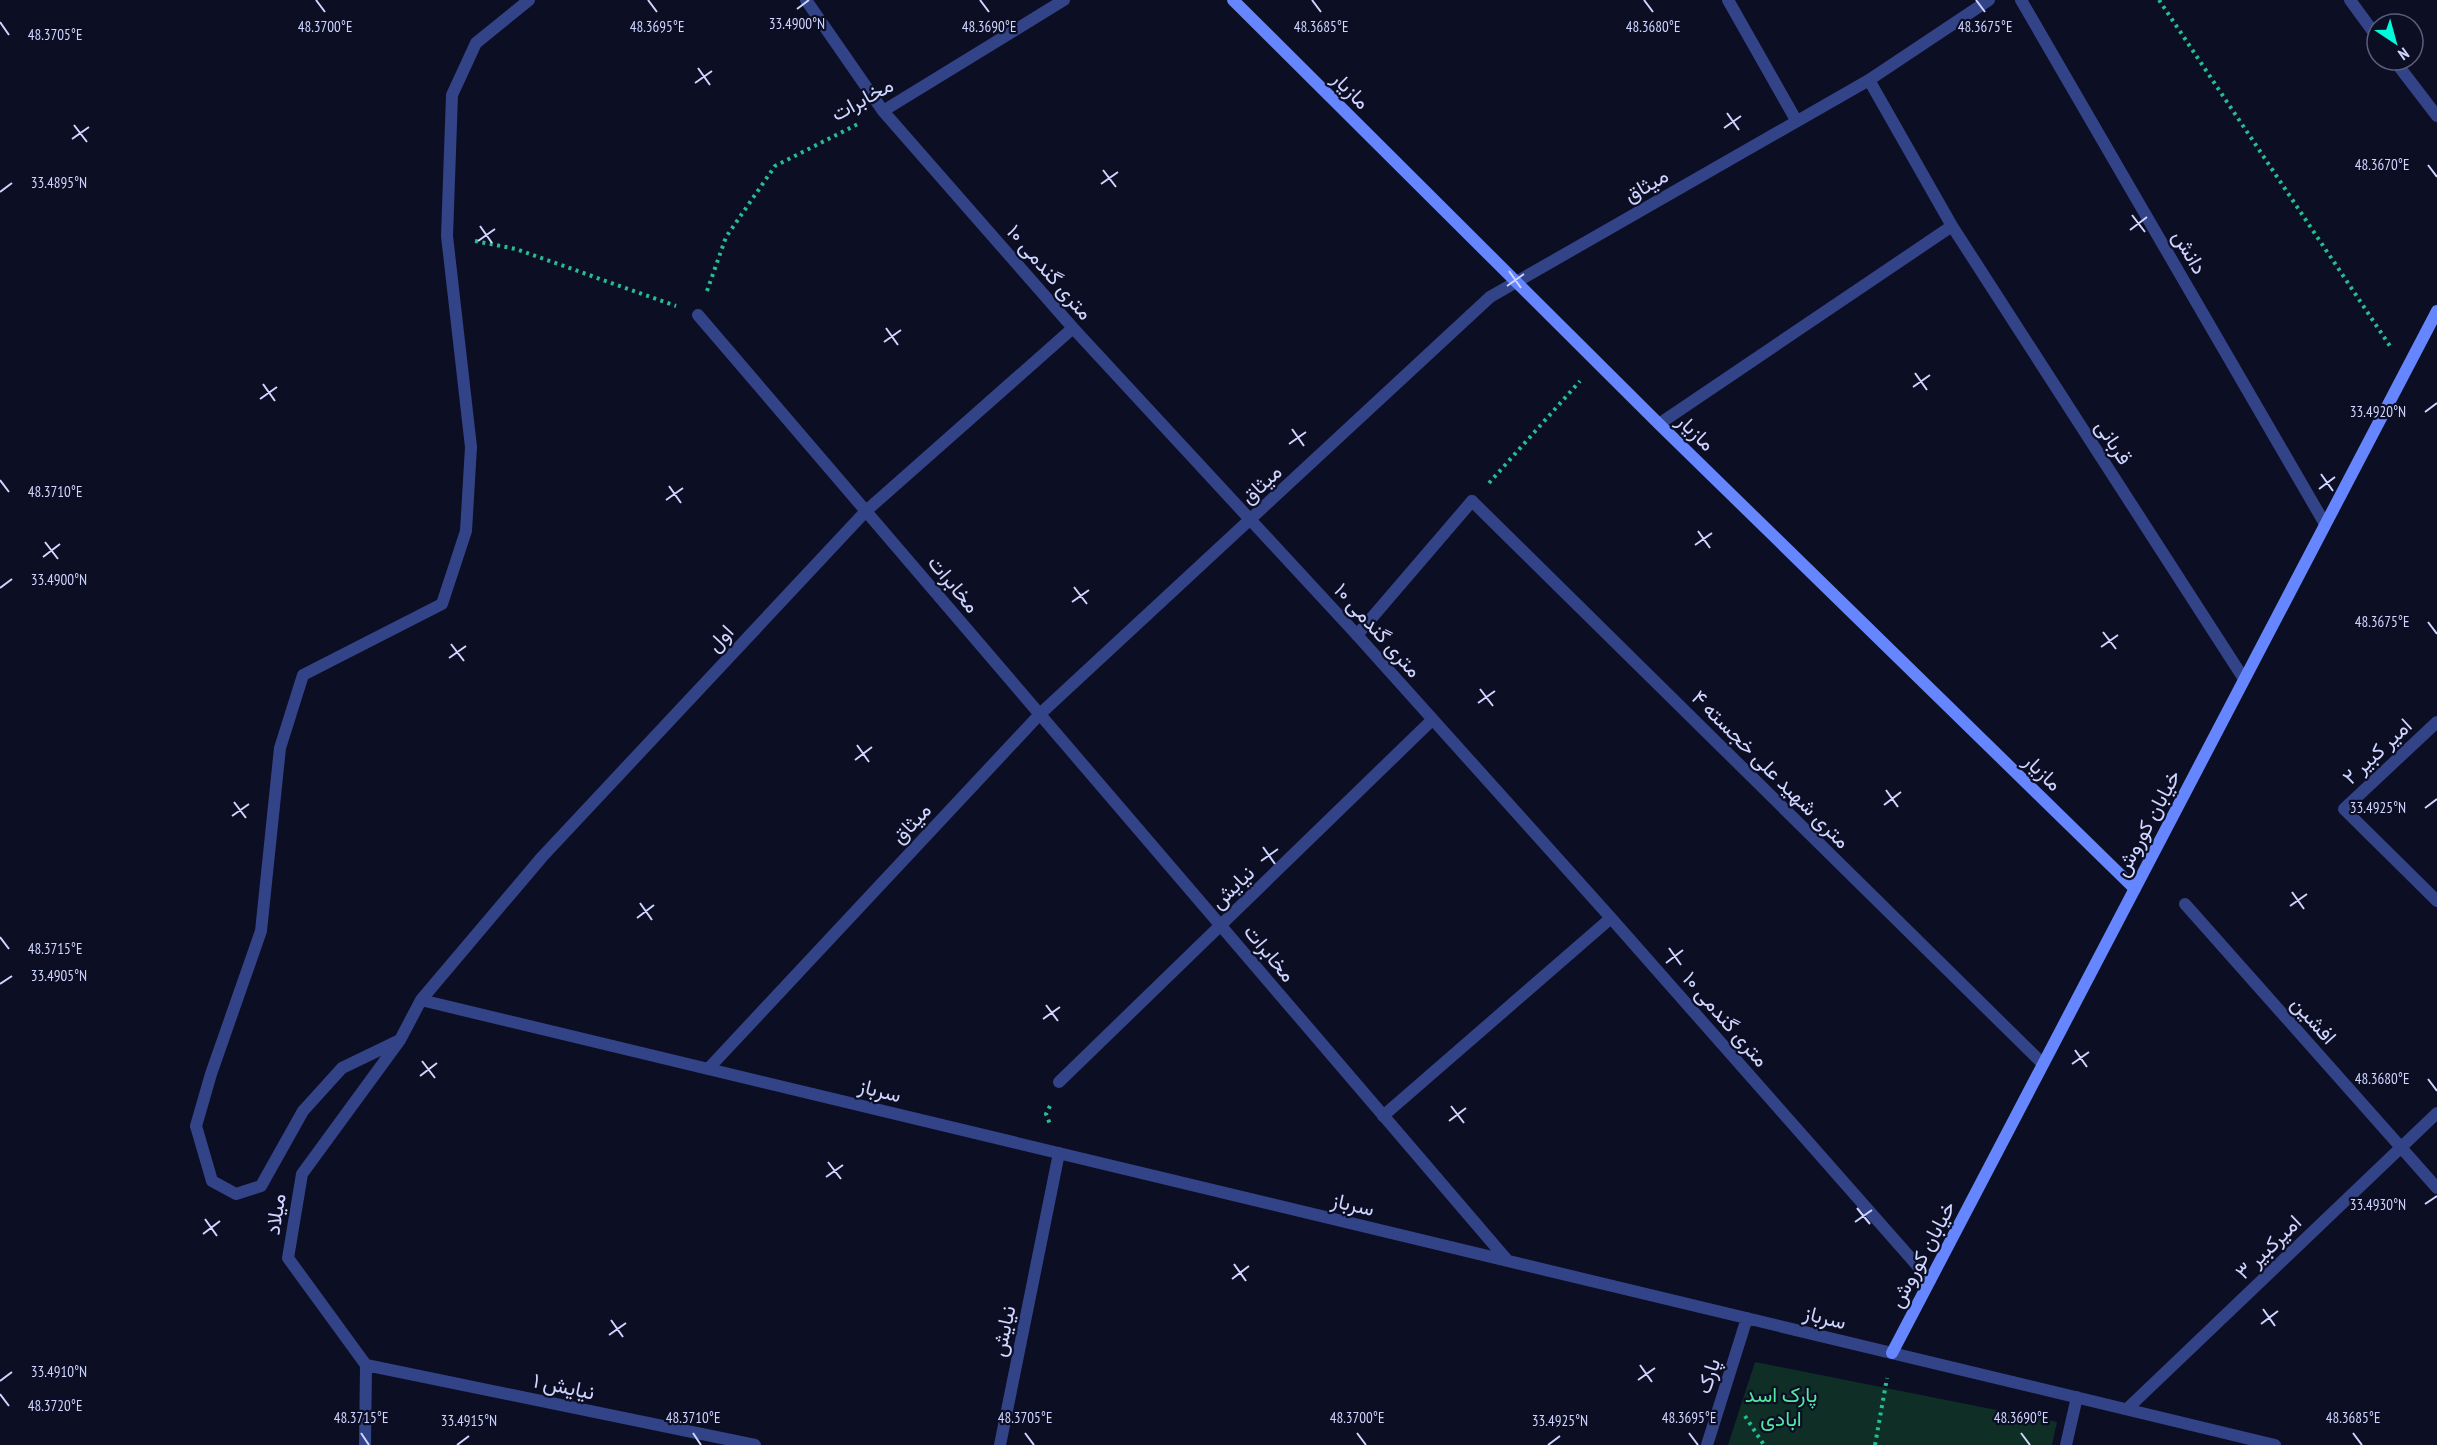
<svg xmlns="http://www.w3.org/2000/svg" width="2437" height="1445" font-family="'PT Sans Narrow',Vazirmatn,sans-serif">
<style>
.green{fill:#0f2f26}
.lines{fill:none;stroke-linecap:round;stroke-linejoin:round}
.path{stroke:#24be92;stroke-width:4;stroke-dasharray:3 4.5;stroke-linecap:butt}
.lane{stroke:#334387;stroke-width:12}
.street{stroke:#334387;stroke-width:12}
.secondary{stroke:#6686ff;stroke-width:12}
.ticks{fill:none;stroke:#cfd5ff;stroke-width:2}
.labels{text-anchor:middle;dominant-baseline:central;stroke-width:4.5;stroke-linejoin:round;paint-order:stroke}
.street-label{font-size:21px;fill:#cfd5ff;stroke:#0c0e24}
.park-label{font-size:21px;fill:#51e9a0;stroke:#0c0e24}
.ticks-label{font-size:15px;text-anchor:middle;fill:#cfd5ff;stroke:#0c0e24;stroke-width:4.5;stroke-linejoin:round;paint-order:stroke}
</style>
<rect width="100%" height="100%" fill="#0c0e24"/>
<path class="green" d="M1755 1362 2057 1422 2052 1445H1728Z"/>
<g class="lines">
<path class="path" d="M2159 0 2390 346
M475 241 516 249 676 306
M707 291 726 237 775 166 860 123
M1489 483 1580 381
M1050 1106 1046 1114 1050 1124
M1745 1416 1764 1445
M1875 1445 1887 1378"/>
<path class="lane" d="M1357 635 1472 501"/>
<path class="street" d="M806 0 883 111 1073 328 1357 635 1611 918 1930 1280
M1728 0 1796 120
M2021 0 2325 524
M2350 0 2377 37
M2394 60 2437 116
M1869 80 1952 226
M883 111 1064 0
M698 315 1507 1260
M1659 424 1952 226 2244 679
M1472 501 2043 1064
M2437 722 2344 809 2437 901
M2185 904 2437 1188
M421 1000 2275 1445
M400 1040 342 1068 303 1111 261 1186 236 1194 212 1181 196 1126 211 1074 261 931 280 748 303 675 442 604 466 531 471 447 447 236 452 95 476 43 529 0
M708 1069 1040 714 1490 297 1869 80 1989 0
M1059 1082 1432 720
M1383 1116 1611 918
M366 1365 755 1445
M2127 1409 2437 1113
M365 1445 366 1365 288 1258 302 1174 400 1040 421 1000 542 857 866 511 1073 328
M1000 1445 1059 1153
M1707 1445 1747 1318
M2066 1445 2077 1397"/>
<path class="secondary" d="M1233 0 1659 424 2135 889
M1892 1353 2437 311"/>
</g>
<path class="ticks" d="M316 0 325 12M648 0 657 12M980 0 989 12M1312 0 1321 12M1644 0 1653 12M1976 0 1985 12M797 9 809 0M0 22 9 35M698 68 710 85M695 83 712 71M1727 113 1739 130M74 125 87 142M1724 128 1741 116M72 139 89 127M2428 165 2437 177M1103 170 1116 187M1101 184 1118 172M0 192 12 183M2132 215 2145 232M480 226 492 243M2130 230 2147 217M478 241 495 229M1509 271 1521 288M1507 286 1524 274M886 328 898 345M884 342 901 330M1915 373 1927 390M263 384 275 401M1913 387 1930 375M260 399 277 387M2425 412 2437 403M1292 429 1304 446M1289 444 1306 432M2321 474 2333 491M0 480 9 492M669 486 681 503M2319 489 2335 477M666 500 683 488M1698 531 1710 548M45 542 58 559M1695 545 1712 533M43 557 60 544M1074 587 1087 604M0 588 12 579M1072 602 1089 590M2428 622 2437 634M2103 632 2116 649M451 644 464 661M2101 647 2118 635M449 658 466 646M1480 689 1493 706M1478 703 1495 691M857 745 869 762M855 760 872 747M1886 790 1898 807M234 802 246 818M1884 805 1901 792M2425 808 2437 799M232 816 249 804M1263 847 1275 864M1261 861 1278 849M2292 892 2304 909M640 903 652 920M2290 906 2307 894M637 918 654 905M0 937 9 949M1669 948 1681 965M1666 963 1683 950M0 984 12 976M1046 1005 1058 1021M1043 1019 1060 1007M2075 1050 2087 1067M422 1061 435 1078M2072 1064 2089 1052M420 1076 437 1063M2428 1079 2437 1091M1451 1106 1464 1123M1449 1121 1466 1108M828 1162 841 1179M826 1177 843 1165M2425 1204 2437 1196M1857 1208 1870 1224M205 1219 217 1236M1855 1222 1872 1210M203 1234 220 1221M1234 1264 1246 1281M1232 1279 1249 1266M2263 1309 2275 1326M611 1320 623 1337M2261 1324 2278 1311M609 1335 626 1323M1640 1365 1652 1382M1638 1380 1655 1368M0 1381 12 1372M0 1394 9 1406M361 1433 369 1445M693 1433 701 1445M1025 1433 1034 1445M1357 1433 1366 1445M1689 1433 1698 1445M2021 1433 2030 1445M2353 1433 2362 1445M457 1445 469 1436M1548 1445 1560 1436"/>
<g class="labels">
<g class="street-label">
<text transform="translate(1351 90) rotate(45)">مازیار</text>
<text transform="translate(862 99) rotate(-29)">مخابرات</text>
<text transform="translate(1646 185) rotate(-30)">میثاق</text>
<text transform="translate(2190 252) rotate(60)">دانش</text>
<text transform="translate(1050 272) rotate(49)">۱۰ متری گندمی</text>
<text transform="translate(1696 432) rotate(44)">مازیار</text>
<text transform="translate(2114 442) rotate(57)">قربانی</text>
<text transform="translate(1261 484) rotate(-43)">میثاق</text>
<text transform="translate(954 584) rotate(50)">مخابرات</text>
<text transform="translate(1378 630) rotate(48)">۱۰ متری گندمی</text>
<text transform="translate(720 638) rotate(-47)">اول</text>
<text transform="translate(2377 751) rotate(-43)">امیر کبیر ۲</text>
<text transform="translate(1771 769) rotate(45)">۴ متری شهید علی خجسته</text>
<text transform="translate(2043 772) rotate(44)">مازیار</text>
<text transform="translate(911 823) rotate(-47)">میثاق</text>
<text transform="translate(2147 823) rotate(-62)">خیابان کوروش</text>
<text transform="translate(1232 887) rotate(-44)">نیایش</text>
<text transform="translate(1270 953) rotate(50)">مخابرات</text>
<text transform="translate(1726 1019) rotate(49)">۱۰ متری گندمی</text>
<text transform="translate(2314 1020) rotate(48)">افشین</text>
<text transform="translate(880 1090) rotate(14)">سرباز</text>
<text transform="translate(1353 1204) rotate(13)">سرباز</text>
<text transform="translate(275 1214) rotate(-81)">میلاد</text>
<text transform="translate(2268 1247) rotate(-44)">امیرکبیر ۳</text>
<text transform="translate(1922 1254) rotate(-62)">خیابان کوروش</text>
<text transform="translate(1825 1317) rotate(14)">سرباز</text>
<text transform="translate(1003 1331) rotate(-78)">نیایش</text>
<text transform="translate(1708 1376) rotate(-72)">پارک</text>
<text transform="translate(564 1386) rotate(12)">نیایش ۱</text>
</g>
<g class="park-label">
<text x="1781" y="1394">پارک اسد<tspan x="1781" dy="24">ابادی</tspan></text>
</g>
</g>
<g class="ticks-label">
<text x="797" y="29">33.4900°N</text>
<text x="325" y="32">48.3700°E</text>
<text x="657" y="32">48.3695°E</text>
<text x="989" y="32">48.3690°E</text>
<text x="1321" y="32">48.3685°E</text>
<text x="1653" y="32">48.3680°E</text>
<text x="1985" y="32">48.3675°E</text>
<text x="55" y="40">48.3705°E</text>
<text x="2382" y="170">48.3670°E</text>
<text x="59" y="188">33.4895°N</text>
<text x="2378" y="417">33.4920°N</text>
<text x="55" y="497">48.3710°E</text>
<text x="59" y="585">33.4900°N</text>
<text x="2382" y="627">48.3675°E</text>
<text x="2378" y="813">33.4925°N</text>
<text x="55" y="954">48.3715°E</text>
<text x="59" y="981">33.4905°N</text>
<text x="2382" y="1084">48.3680°E</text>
<text x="2378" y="1210">33.4930°N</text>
<text x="59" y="1377">33.4910°N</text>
<text x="55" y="1411">48.3720°E</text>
<text x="361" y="1423">48.3715°E</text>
<text x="693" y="1423">48.3710°E</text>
<text x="1025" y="1423">48.3705°E</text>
<text x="1357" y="1423">48.3700°E</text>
<text x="1689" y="1423">48.3695°E</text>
<text x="2021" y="1423">48.3690°E</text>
<text x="2353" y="1423">48.3685°E</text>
<text x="469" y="1426">33.4915°N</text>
<text x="1560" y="1426">33.4925°N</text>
</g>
<g transform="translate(2395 42) rotate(144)"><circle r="28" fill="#0c0e24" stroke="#5a5e7c" stroke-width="1.5"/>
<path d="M0-4.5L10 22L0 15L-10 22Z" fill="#00fada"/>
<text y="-9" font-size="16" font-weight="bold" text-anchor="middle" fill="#cfd5ff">N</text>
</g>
</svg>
